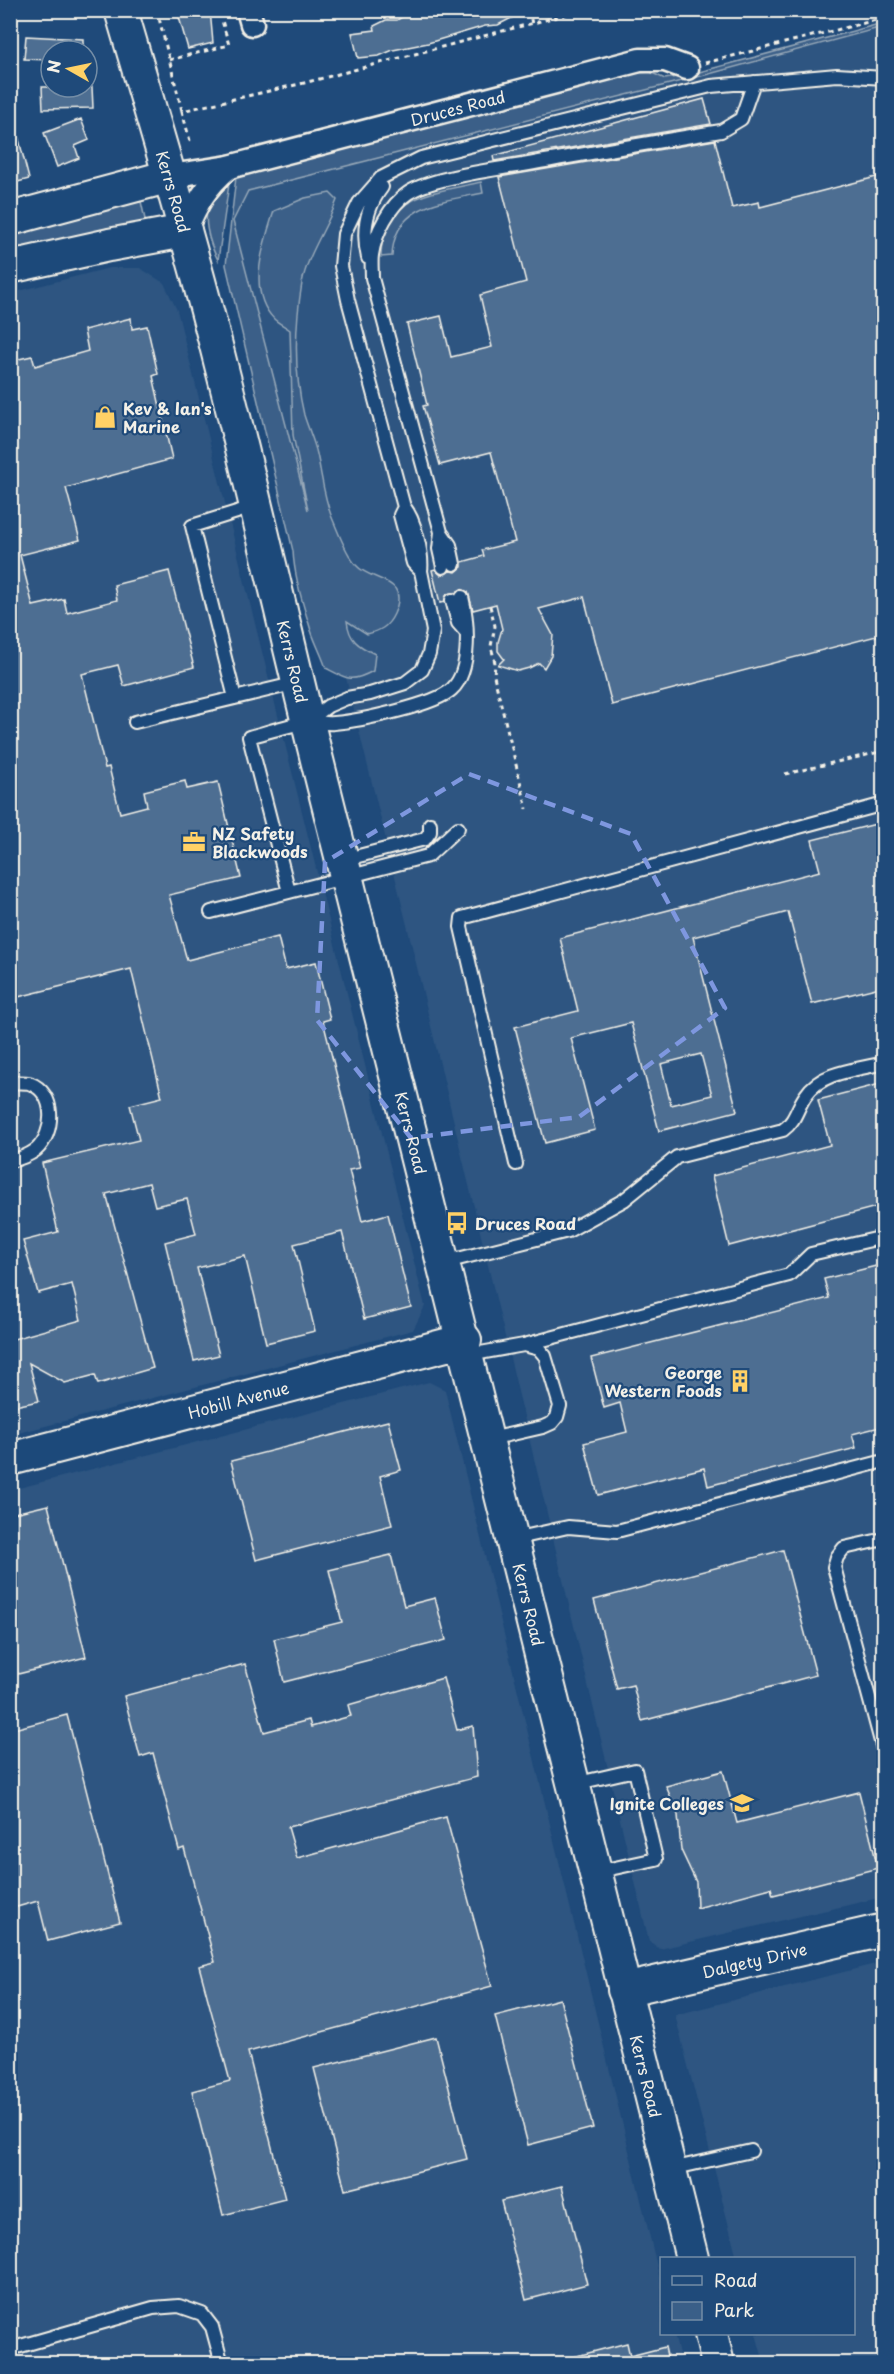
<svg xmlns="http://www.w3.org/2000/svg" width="894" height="2374" font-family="'Playpen Sans',sans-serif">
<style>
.built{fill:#2d5581}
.green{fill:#3a5f88;stroke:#97a8b8;stroke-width:1.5}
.building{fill:#4d6e92;stroke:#f4f1e8;stroke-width:1.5;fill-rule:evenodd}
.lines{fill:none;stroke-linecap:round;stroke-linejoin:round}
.lane-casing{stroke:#f4f1e8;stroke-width:16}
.street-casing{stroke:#f4f1e8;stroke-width:27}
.secondary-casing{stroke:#f4f1e8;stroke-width:36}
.path{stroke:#f4f1e8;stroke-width:3;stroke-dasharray:4.5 4.5;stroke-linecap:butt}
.lane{stroke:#1f4a7a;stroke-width:12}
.street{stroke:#1f4a7a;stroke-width:22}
.secondary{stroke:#1f4a7a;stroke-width:32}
.marked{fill:none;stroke:#7e97df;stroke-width:4.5;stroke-dasharray:12 8;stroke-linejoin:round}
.labels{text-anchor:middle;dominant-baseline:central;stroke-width:4.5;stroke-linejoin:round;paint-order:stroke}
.street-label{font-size:16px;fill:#f4f1e8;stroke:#1f4a7a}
.poi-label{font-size:16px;font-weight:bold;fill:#f4f1e8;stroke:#1f4a7a;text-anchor:start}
</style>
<rect width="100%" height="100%" fill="#1f4a7a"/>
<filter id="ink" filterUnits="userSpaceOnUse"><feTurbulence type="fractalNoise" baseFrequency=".0167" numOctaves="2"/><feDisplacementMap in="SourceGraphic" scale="12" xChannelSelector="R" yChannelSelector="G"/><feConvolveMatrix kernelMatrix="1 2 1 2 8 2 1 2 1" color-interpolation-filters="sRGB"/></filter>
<g filter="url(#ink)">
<path class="built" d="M883 27V1897L660 1949 649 1941 405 917 233 220 248 191 709 74Z
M109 268H140L164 283 177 310 425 1306 413 1330 11 1435V293Z
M429 1382 445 1390 661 2283 662 2334H674L681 2363 11 2364V1490Z
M883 1962V2363H764L756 2334H854V2258H737L675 2015Z"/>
<path class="green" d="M883 23V27L709 74 248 191 233 221 308 510 293 435 290 330C285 326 278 323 274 319 246 291 264 243 274 211L305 198 330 193 337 200C327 228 308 253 302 283 295 325 294 373 304 415 308 428 314 441 317 454 322 476 324 500 333 520 339 534 346 554 356 565 371 583 411 576 394 614 388 627 380 631 367 634L347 621C349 640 358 646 375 654L373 671C351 683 347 679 326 668 321 653 313 639 309 624 302 602 294 573 293 551L226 265 236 177 626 74 650 72 665 79 688 75Z
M227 180 229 184 218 260C209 243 201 216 211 199 215 192 222 186 227 180Z
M481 182 483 193C443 201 394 204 392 256L381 257C382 194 433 193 481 182Z
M140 197 146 224 11 259V230Z"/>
<path class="building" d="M177 10H210L213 43 188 49Z
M427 10H527L498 25 485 26 428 43 393 50 379 56 358 58 352 33 375 30 374 26 386 20H397L407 14H420Z
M26 36 83 39V51H51V60L24 59Z
M42 87H92L93 108 43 109Z
M704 99 711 124 494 161 493 156Z
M81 119 89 140 75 146 79 158 57 167 44 133Z
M16 128 29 179 10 184V129Z
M715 140 732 208 759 202 760 207 884 175V634L612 705 584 597 539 609 553 635 551 656 544 668 539 663 529 668 518 671 498 665 504 659 498 651V642L502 629 496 604 473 610 468 592 461 589 455 593 447 594 444 602 440 603 432 570 435 569 441 575 450 571 456 572 462 567V562L484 556 482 550 515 542 491 452 440 465 423 406 427 405 407 324 441 316 451 357 492 347 480 295 526 282 499 177Z
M131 318 132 329 147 326 158 374 153 376 172 459 66 488 80 540 20 555 33 606 64 599 67 613 117 600 114 585 169 571 194 667 124 686 118 665 82 674 105 768 109 767 120 813 147 806 144 791 185 781 187 789 218 782 241 878 169 895 187 960 278 937 286 969 316 962 330 1019 323 1021 360 1168 349 1170 362 1221 388 1214 411 1307 364 1319 342 1232 294 1244 315 1331 266 1343 245 1256 197 1268 219 1355 194 1361 165 1242 196 1234 187 1199 155 1206 149 1183 106 1194 153 1368 98 1384 95 1375 65 1383 29 1363 39 1401 10 1407V1340L81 1320 72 1284 38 1293 23 1241 58 1232 42 1163 139 1140 130 1105 162 1097 131 969 10 999V361L32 356 35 366 88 351 84 330Z
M884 822V986L812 1004 788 912 693 937 737 1111 659 1131 631 1023 571 1038 595 1130 545 1143 515 1027 578 1011 560 938 820 871 812 840ZM701 1054 712 1095 671 1105 661 1064Z
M884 1083V1205L729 1246 712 1176 830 1145 818 1100Z
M884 1264V1426L852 1434 856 1448 708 1486 704 1468 598 1495 584 1443 627 1432 620 1403 604 1408 591 1358 829 1298 824 1279Z
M388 1421 401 1470 380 1476 392 1525 256 1560 231 1461Z
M48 1505 86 1657 18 1674 10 1646V1514Z
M783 1550 816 1675 642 1721 633 1685 617 1689 594 1600Z
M391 1555 404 1606 435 1598 446 1640 284 1682 274 1639 342 1622 329 1570Z
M245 1664 264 1732 309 1720 311 1727 351 1716 348 1705 443 1678 457 1730 473 1726 477 1777 288 1827 297 1858 446 1817 492 1986 248 2052 285 2199 223 2215 192 2091 230 2081 199 1966 215 1962 184 1848 179 1850 153 1753 140 1757 124 1696Z
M67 1715 120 1922 48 1941 38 1901 10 1909V1730Z
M723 1771 737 1823 859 1792 878 1868 773 1895 771 1888 697 1908 696 1882 681 1850 678 1815 666 1786Z
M560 1999 593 2128 528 2145 495 2016Z
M436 2037 467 2159 345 2190 314 2068Z
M562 2186 587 2284 526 2300 501 2201Z
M627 2343 630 2356 665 2347 669 2364H570L569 2358Z"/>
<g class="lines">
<g class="lane-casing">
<path id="lane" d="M368 258C362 233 366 208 382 187
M404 507C415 519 423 555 421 571
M441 532 439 549 443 567
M454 564 450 545 441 532 372 278C372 270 371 262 372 255 375 233 390 205 408 193 430 178 495 169 523 165 589 153 655 142 721 131L741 119 754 82
M452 600 458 623 465 631
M235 698 192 526 256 506
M308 721 328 706 347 698 370 694 405 683 422 670 429 654 433 631 421 571 413 563 400 515 404 507 348 300 341 266 344 234 359 203 381 178 421 158 711 86 837 75 884 78
M135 722 297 683
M458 828 428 856 289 892 249 737C268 732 288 725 307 722 316 721 325 724 334 723 359 721 436 705 452 689 472 670 468 621 462 597
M343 860 425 839 430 832V824
M211 912 289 892
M10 1082C16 1083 24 1082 29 1083 57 1093 55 1133 36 1150 29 1155 19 1159 10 1161
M516 1164 461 927 462 918 884 804
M446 1262 568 1231 624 1200 677 1157 783 1130C796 1121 797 1107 806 1095 822 1071 857 1070 884 1063
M524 1345 789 1275 811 1254 884 1237
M469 1355 524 1345 539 1349 545 1356 560 1406 557 1417 552 1423 543 1427 490 1439
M514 1539 568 1527 617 1531 884 1461
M884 1539 844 1548 837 1557 834 1567 884 1753
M574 1784 635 1770 656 1859 596 1872
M671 2169 751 2151
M10 2349 153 2308 179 2306 202 2314 212 2327 222 2364"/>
</g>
<g class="street-casing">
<g id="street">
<path d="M248 10 252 24"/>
<path id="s1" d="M170 176 229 167 640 60H665L687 68"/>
<path d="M185 231C197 203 205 187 229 167"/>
</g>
</g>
<g class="secondary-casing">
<g id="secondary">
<path id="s2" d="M121 10C156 130 192 249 222 369 258 509 289 649 324 788 450 1278 569 1769 692 2258"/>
<path d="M10 219 170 176"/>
<path d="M10 267 109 245 185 231"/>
<path id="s3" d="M10 1459 465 1340"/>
<path id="s4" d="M624 1990 884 1930"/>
<path d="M711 2334 718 2364"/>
</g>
</g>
<path class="path" d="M157 10 182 111
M529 10 532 24
M351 12 356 10
M169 60 229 45 219 10
M705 63 884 18
M190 141 182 111 304 83 583 10
M490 606 495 626 491 646 495 663 494 676 527 809
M785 774 884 751"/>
<use href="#lane" class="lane"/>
<use href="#street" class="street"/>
<use href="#secondary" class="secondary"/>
</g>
</g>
<path class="marked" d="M469 774 631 834 725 1008 579 1117 411 1138 317 1020 325 862Z"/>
<defs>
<g id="shop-bare" transform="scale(1.8)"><path d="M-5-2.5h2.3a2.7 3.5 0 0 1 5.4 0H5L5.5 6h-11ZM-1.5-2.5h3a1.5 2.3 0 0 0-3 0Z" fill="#ffd166" stroke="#1f4a7a" stroke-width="2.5" paint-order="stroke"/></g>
<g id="office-bare" transform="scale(1.8)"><path d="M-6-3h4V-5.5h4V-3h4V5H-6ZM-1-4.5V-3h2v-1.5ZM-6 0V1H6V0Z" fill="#ffd166" stroke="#1f4a7a" stroke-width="2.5" paint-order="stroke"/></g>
<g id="bus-bare" transform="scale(1.8)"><path d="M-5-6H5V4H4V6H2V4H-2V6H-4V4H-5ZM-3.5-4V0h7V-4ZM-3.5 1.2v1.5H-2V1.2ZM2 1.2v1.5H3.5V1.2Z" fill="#ffd166" stroke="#1f4a7a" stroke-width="2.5" paint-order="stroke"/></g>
<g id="building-bare" transform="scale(1.8)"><path d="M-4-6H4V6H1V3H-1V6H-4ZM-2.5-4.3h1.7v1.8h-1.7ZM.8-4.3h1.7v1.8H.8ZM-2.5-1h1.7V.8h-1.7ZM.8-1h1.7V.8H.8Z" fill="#ffd166" stroke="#1f4a7a" stroke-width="2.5" paint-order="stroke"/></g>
<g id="university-bare" transform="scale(1.8)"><path d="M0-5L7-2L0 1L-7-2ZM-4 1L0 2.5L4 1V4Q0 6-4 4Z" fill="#ffd166" stroke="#1f4a7a" stroke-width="2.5" paint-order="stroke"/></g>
</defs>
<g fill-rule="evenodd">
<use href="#shop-bare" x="105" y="417"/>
<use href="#office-bare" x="194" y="842"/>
<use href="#bus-bare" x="457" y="1223"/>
<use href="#building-bare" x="740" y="1381"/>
<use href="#university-bare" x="742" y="1803"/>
</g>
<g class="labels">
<g class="street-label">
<text stroke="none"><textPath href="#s1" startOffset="296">Druces Road</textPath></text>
<text stroke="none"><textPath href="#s2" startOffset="189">Kerrs Road</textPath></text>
<text stroke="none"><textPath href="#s2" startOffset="674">Kerrs Road</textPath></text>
<text stroke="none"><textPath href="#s2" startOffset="1160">Kerrs Road</textPath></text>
<text stroke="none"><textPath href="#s3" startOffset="236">Hobill Avenue</textPath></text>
<text stroke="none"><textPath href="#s2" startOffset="1646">Kerrs Road</textPath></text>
<text stroke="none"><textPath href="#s4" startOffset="134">Dalgety Drive</textPath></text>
<text stroke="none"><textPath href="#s2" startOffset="2132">Kerrs Road</textPath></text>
</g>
<g class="poi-label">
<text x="123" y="408">Kev &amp; Ian's<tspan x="123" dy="18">Marine</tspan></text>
<text x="212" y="833">NZ Safety<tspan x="212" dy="18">Blackwoods</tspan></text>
<text x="475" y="1223">Druces Road</text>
<text x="722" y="1372" text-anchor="end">George<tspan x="722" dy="18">Western Foods</tspan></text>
<text x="724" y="1803" text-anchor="end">Ignite Colleges</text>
</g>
</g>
<rect width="894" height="2374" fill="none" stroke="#1f4a7a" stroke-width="36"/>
<rect x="18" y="18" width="858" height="2338" fill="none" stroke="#f4f1e8" stroke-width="2" filter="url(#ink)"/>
<rect x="660" y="2257" width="195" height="78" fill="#1f4a7a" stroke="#748da6" stroke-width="1.5"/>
<rect x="672" y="2276" width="30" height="9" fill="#1f4a7a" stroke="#748da6" stroke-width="1.5"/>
<text x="714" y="2287" font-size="18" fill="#f4f1e8">Road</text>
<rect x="672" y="2302" width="30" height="18" fill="#3a5f88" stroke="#748da6" stroke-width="1.5"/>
<text x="714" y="2317" font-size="18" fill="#f4f1e8">Park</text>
<g transform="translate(69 69) rotate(279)"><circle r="28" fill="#1f4a7a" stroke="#748da6" stroke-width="1.5"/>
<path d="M0-4.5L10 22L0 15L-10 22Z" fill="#ffd166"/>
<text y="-9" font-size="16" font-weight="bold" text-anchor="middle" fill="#f4f1e8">N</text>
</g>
</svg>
